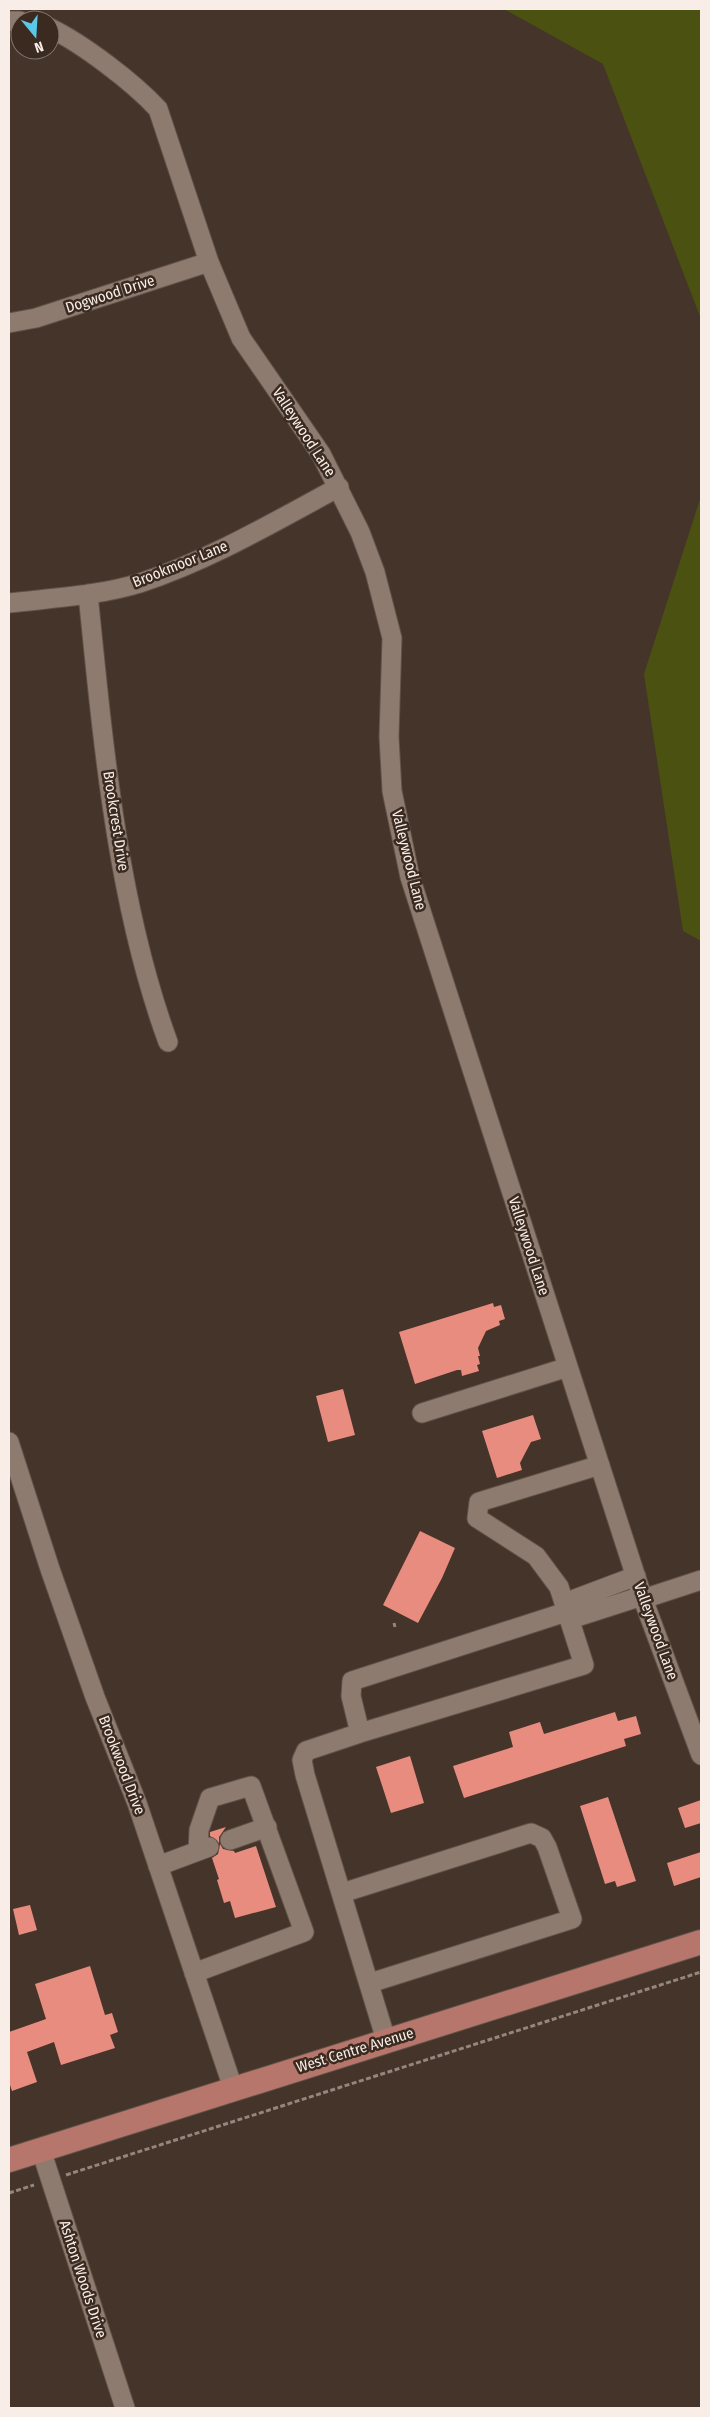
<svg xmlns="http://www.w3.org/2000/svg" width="710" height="2417" font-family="'Fira Sans Condensed',sans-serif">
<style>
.green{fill:#4b5211}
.building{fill:#e88c80}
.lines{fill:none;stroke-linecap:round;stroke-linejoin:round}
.minor-casing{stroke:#605249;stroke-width:21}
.major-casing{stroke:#605249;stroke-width:26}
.path{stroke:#94867d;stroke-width:3;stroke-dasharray:5 2.5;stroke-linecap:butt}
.minor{stroke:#8e7b6f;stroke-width:19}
.major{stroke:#b7766b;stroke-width:24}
.labels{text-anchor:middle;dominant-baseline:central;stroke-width:5;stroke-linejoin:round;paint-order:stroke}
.street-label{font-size:15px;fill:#f8eee7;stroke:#3a2a20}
</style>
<rect width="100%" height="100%" fill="#443429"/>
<path class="green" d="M504 9H701V319L603 64Z
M701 496V941L683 931 644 674Z"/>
<path class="building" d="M493 1303 494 1307 501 1305 505 1319 499 1321 500 1325 486 1331 478 1348 480 1356H478L480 1364 477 1365 479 1371 462 1376 461 1370H457L415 1384 399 1332Z
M343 1389 355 1435 328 1442 316 1396Z
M533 1415 541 1439 531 1442 520 1463 522 1470 497 1478 482 1431Z
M420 1531 455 1548 442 1578 418 1623 383 1605Z
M615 1712 618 1721 636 1716 641 1734 624 1739 626 1746 464 1798 453 1766 513 1747 509 1732 540 1722 544 1734Z
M410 1756 424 1803 391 1813 376 1767Z
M608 1797 636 1881 617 1887 615 1881 605 1884 580 1806Z
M701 1800V1823L685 1828 678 1808Z
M226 1827 219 1837V1843L210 1836V1832Z
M220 1844 223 1849 234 1851 235 1853 256 1846 276 1907 235 1918 230 1901 224 1903 217 1880 219 1879 212 1858 218 1854Z
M701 1852V1877L674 1886 667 1863Z
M30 1905 37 1930 19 1935 13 1909Z
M90 1966 105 2015 112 2013 118 2032 110 2035 115 2048 61 2065 54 2042 27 2052 37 2082 12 2091 9 2082V2032L46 2019 35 1984Z"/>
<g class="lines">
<g class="minor-casing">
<path id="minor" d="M9 21H20
M50 28C83 44 133 82 158 109L209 262 241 338 321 454 360 532 375 572 392 638 389 737 392 791 410 877 643 1599 701 1755
M9 323 36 318 209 262
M88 594C103 742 117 903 168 1042
M9 603C52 598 98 596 140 583 210 560 274 522 339 487
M422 1413 568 1367
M9 1442 50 1569 95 1697 137 1803 233 2088
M636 1576 575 1599 566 1612 580 1616 642 1596
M643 1599 701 1580
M360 1733 584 1665 559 1587 536 1556 477 1518 479 1502 600 1465
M230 1840 267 1827
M158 1866 209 1847
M342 1893 531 1833 542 1838 547 1847 572 1919 370 1983
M194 1973 304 1932 251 1786 210 1798 199 1830 198 1851
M386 2040 305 1775 302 1760 306 1751 360 1733 351 1696 352 1681 566 1612
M41 2150 125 2408"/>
</g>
<g class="major-casing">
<path id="major" d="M9 2160 701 1942"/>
</g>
<path class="path" d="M394 1623 395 1627
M66 2175 701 1972
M9 2193 34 2185"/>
<use href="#minor" class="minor"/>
<use href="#major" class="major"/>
</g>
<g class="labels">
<g class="street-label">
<text transform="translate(110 294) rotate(-18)">Dogwood Drive</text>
<text transform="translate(304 432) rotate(57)">Valleywood Lane</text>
<text transform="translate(180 564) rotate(-22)">Brookmoor Lane</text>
<text transform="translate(116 821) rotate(81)">Brookcrest Drive</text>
<text transform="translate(409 860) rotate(76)">Valleywood Lane</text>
<text transform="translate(529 1246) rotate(72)">Valleywood Lane</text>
<text transform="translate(656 1631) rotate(70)">Valleywood Lane</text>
<text transform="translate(122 1765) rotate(69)">Brookwood Drive</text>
<text transform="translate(355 2050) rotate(-17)">West Centre Avenue</text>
<text transform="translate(83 2279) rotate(72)">Ashton Woods Drive</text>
</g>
</g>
<rect width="710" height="2417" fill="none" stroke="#f8eee7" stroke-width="20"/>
<g transform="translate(35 35) rotate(162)"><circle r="24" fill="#3a2a20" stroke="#867870"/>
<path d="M0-4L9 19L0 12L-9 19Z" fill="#5ac8e6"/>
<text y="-8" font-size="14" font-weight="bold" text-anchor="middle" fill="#f8eee7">N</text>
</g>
</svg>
